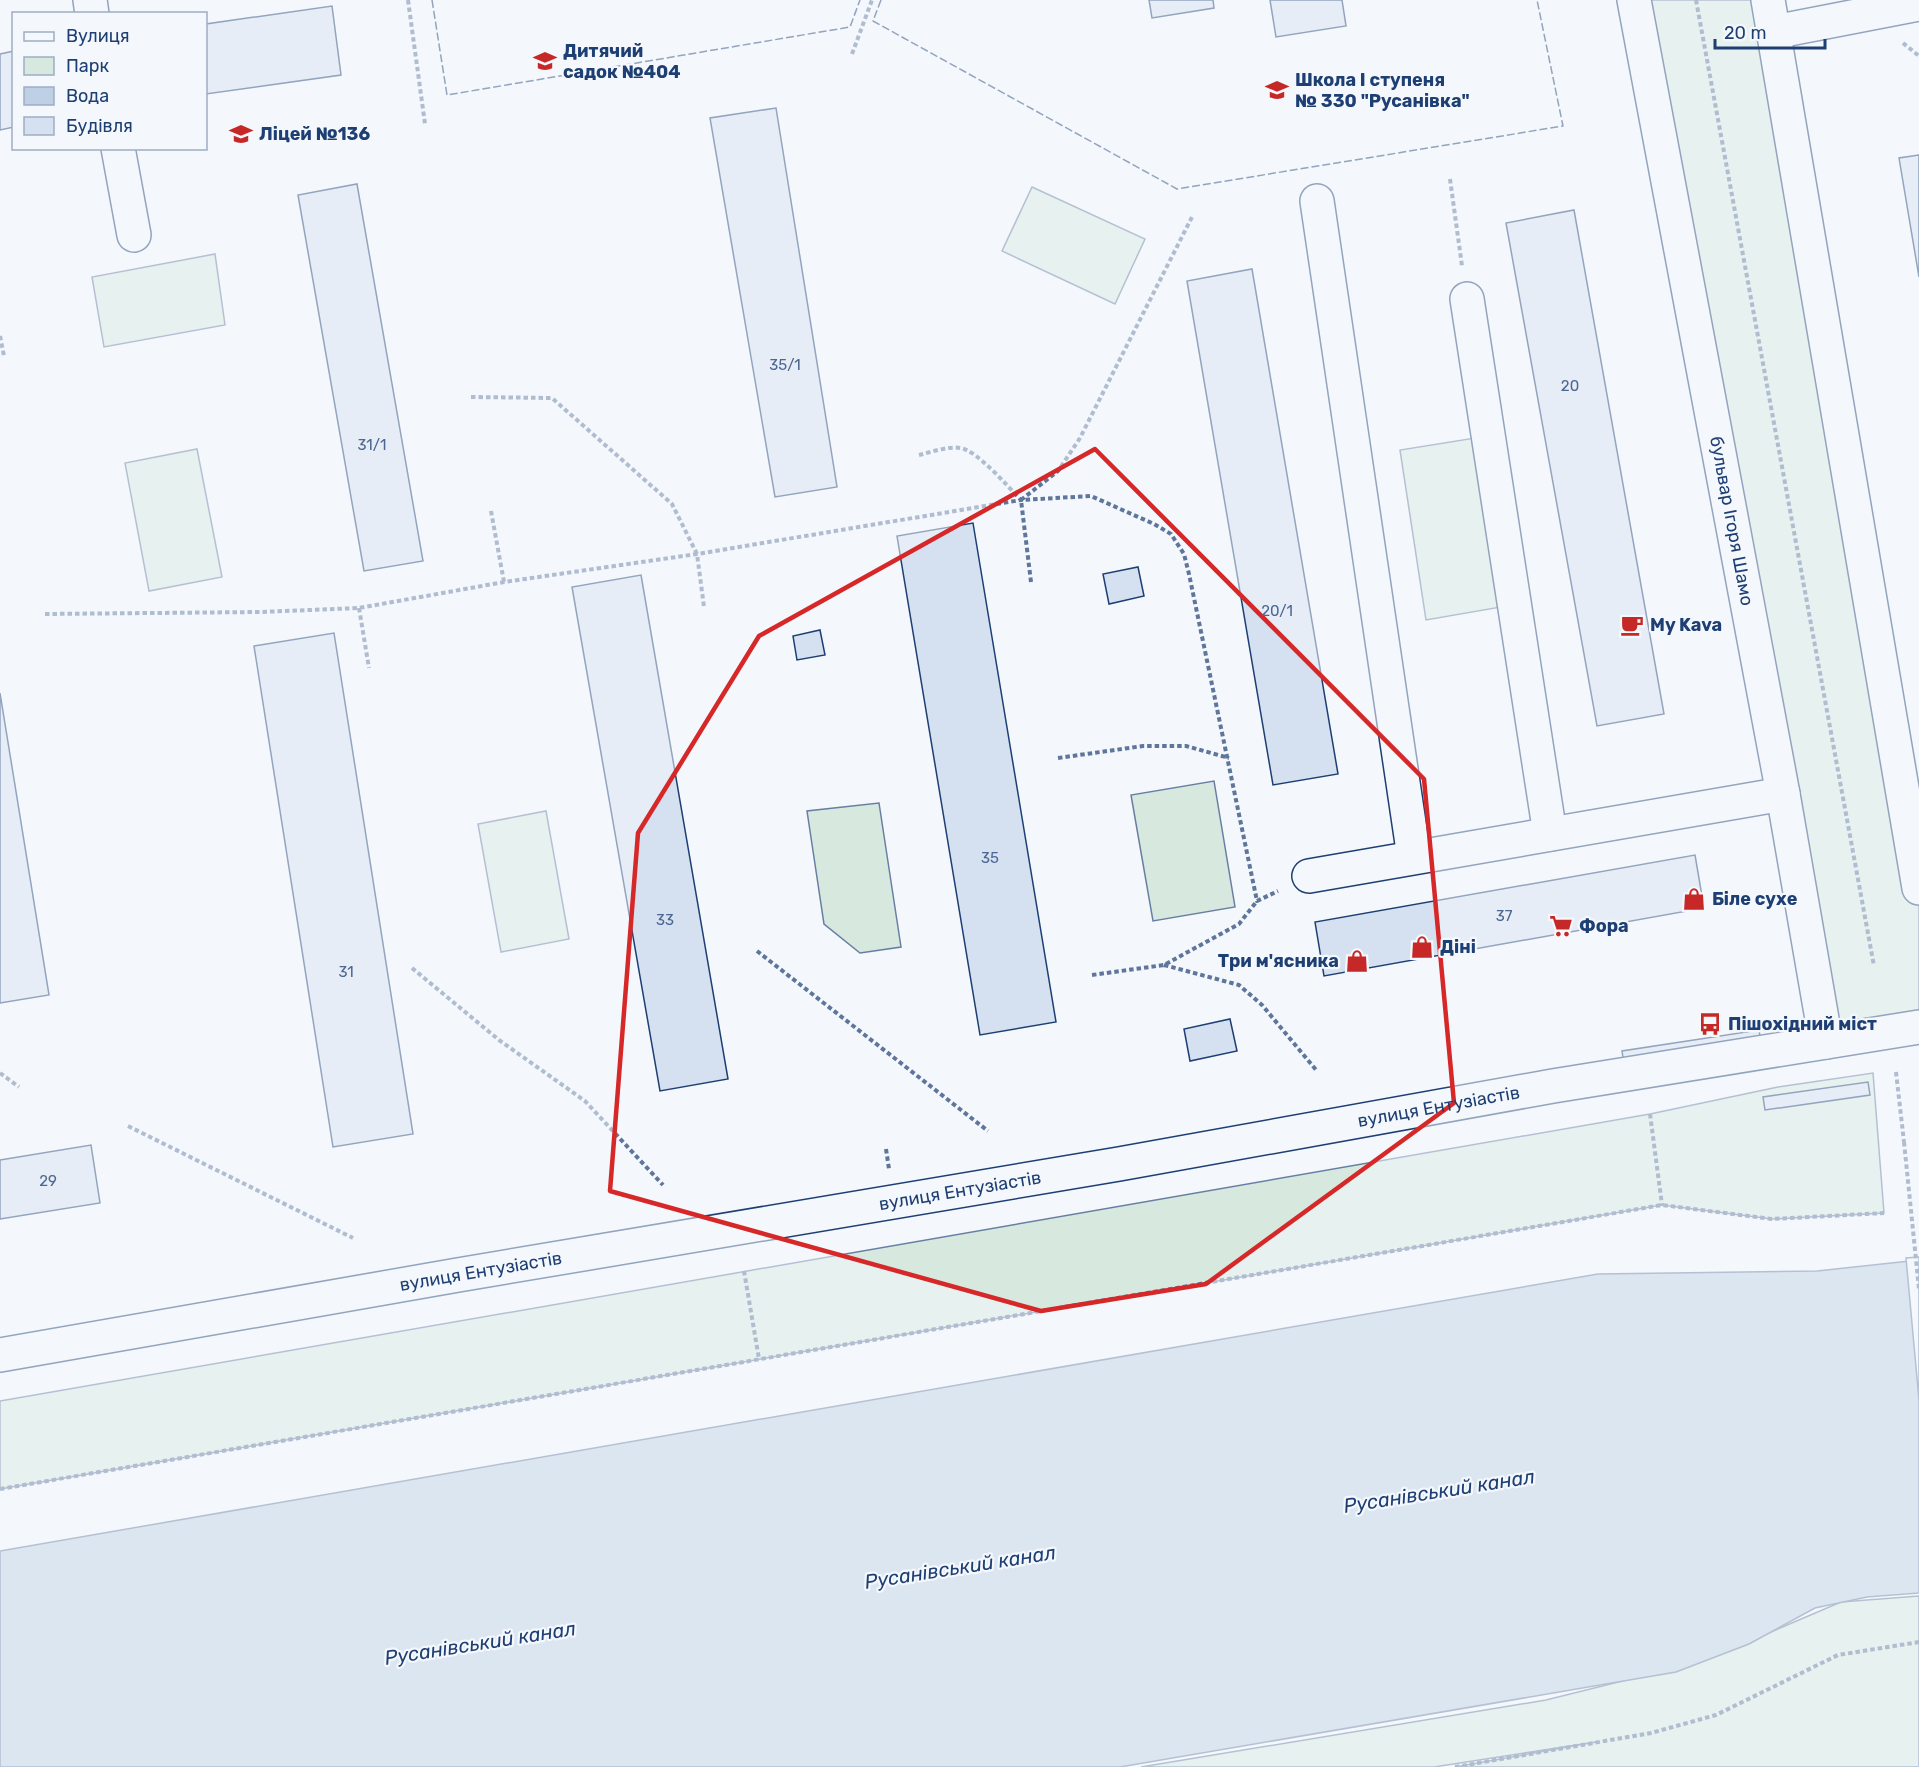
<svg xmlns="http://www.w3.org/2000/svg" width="1919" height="1767" font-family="Rubik,sans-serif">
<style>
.green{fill:#d7e8df;stroke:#687fa3;stroke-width:1.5}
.water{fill:#bed0e5;stroke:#687fa3;stroke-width:1.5}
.pier{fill:#f4f7fb;stroke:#687fa3;stroke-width:1.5}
.building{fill:#d5e0f0;stroke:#1d3f73;stroke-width:1.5}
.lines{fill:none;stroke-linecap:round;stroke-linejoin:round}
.minor-casing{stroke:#1d3f73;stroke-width:36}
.path{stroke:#5e769c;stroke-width:4;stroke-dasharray:4.5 3;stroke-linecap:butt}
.minor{stroke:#f4f7fb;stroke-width:33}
.path-bridge{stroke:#5e769c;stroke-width:4;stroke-dasharray:4.5 3;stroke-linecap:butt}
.fence{stroke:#1d3f73;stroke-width:1.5;stroke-dasharray:8 3;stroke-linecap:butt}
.marked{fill:none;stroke:#d62828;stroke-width:4.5;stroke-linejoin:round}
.labels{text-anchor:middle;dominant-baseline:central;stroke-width:4.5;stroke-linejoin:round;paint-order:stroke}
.number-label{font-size:15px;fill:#4b6792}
.poi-label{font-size:18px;font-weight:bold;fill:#1d3f73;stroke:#f4f7fb;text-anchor:start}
.street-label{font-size:18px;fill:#1d3f73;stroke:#f4f7fb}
.water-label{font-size:20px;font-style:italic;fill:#1d3f73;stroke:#f4f7fb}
</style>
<rect width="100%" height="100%" fill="#f4f7fb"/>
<path class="green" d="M1634 0H1768L1919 891V1027L1826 1042Z
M1032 187 1145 239 1115 304 1002 251Z
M215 254 225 325 104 347 92 277Z
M1481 437 1507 606 1426 620 1400 450Z
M197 449 222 577 149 591 125 463Z
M1214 781 1235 907 1153 921 1131 795Z
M879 803 901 947 860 953 824 924 807 811Z
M546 811 569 939 501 952 478 824Z
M1873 1073 1884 1213 1772 1219 1662 1205 0 1489V1401L1650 1114 1778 1087Z
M1919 1596V1767H1455L1596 1742 1434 1767H1141L1546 1700 1703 1661 1841 1602Z"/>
<path class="water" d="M1919 1260V1593L1867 1597 1815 1608 1749 1644 1676 1672 1120 1767H0V1551L1598 1274 1817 1271Z"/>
<path class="pier" d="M1919 1257V1400L1906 1258Z"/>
<path class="building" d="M1149 0H1213L1214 8 1152 18Z
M1270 0H1342L1346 26 1276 37Z
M332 6 341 75 206 94V24Z
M14 51V127L0 130V54Z
M776 108 837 487 775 497 710 118Z
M1919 155V277L1899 158Z
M357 184 423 561 364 571 298 195Z
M1574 210 1664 714 1597 726 1506 223Z
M1252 269 1338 774 1273 785 1187 281Z
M973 523 1056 1022 980 1035 897 536Z
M1138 567 1144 596 1109 604 1103 574Z
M641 575 728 1079 660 1091 572 587Z
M820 630 825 655 797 660 793 636Z
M334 633 413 1134 333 1147 254 646Z
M0 693 49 995 0 1003Z
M1695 855 1704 908 1324 976 1315 922Z
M1230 1019 1237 1051 1190 1061 1184 1029Z
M1759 1030 1761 1043 1624 1065 1622 1051Z
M1868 1082 1870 1095 1765 1110 1763 1097Z
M91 1145 100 1203 0 1219V1160Z"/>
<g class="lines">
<g class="minor-casing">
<g id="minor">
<path d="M90 0 92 14"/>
<path id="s1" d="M1634 0 1783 794 1826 1042"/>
<path d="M1768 0 1919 888"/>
<path d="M1774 32 1919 4"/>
<path d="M118 148 134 235"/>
<path d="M1317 201 1414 857"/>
<path d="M1467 299 1550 834"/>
<path d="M1309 876 1783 794"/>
<path id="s2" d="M0 1355 458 1275 1119 1164 1553 1086 1919 1027"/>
</g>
</g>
<path class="path" d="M408 0 425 124
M1696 0 1874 966
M1903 43 1919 56
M852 54 872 0
M1450 179 1462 266
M0 336 4 356
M471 397 552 398 672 504 697 554 704 607
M919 455C932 452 947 446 960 448 977 450 1008 487 1021 500L1091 496 1154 524 1171 534 1184 554 1189 574 1257 901 1278 891
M491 511 504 582
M1031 582 1021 500 1058 471 1080 438 1193 215
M359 608 369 668
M45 614 260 612 359 608 504 582 697 554 1021 500
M1058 758 1143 746H1186L1229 758
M757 951 988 1131
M1164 965 1239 985 1262 1005 1317 1071
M412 968 499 1040 585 1101 663 1185
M1092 975 1164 965 1239 924 1257 901
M1896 1072 1904 1142
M0 1073 19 1087
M1650 1114 1662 1205
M128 1126 353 1238
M886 1149 889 1169
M744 1271 759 1359
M0 1489 1662 1205 1772 1219 1884 1213
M1455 1767 1651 1733 1716 1715 1838 1655 1919 1642"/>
<use href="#minor" class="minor"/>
<path class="path-bridge" d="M1904 1142 1919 1289"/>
<path class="fence" d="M432 0 447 95 850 27 860 0
M881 0 873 21 1177 189 1563 126 1537 0"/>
</g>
<path d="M0 0H1919V1767H0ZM1095 449 1424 779 1454 1103 1206 1284 1041 1311 610 1191 638 833 759 636Z" fill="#f4f7fb" fill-opacity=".55" fill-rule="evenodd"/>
<path class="marked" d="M1095 449 1424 779 1454 1103 1206 1284 1041 1311 610 1191 638 833 759 636Z"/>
<defs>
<g id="school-bare" transform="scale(1.8)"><path d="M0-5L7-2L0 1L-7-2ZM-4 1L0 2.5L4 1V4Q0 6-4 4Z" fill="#c62828" stroke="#f4f7fb" stroke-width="2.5" paint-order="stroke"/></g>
<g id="cafe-bare" transform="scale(1.8)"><path d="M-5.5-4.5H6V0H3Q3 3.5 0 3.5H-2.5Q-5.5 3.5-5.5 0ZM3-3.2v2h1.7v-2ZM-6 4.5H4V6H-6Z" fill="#c62828" stroke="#f4f7fb" stroke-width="2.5" paint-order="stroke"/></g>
<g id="shop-bare" transform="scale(1.8)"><path d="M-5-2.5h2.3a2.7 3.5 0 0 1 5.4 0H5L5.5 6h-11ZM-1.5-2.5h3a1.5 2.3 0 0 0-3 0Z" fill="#c62828" stroke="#f4f7fb" stroke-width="2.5" paint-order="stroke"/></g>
<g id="supermarket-bare" transform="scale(1.8)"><path d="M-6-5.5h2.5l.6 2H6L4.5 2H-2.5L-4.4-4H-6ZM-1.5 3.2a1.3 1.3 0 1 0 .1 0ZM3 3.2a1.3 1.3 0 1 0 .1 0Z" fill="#c62828" stroke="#f4f7fb" stroke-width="2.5" paint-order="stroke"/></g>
<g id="bus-bare" transform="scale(1.8)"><path d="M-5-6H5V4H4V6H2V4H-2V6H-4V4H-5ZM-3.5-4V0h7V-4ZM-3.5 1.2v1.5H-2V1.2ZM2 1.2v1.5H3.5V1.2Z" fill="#c62828" stroke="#f4f7fb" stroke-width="2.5" paint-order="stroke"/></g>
</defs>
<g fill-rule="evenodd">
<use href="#school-bare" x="545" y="61"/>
<use href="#school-bare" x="1277" y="90"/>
<use href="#school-bare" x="241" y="134"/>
<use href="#cafe-bare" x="1632" y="625"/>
<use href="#shop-bare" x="1694" y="899"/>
<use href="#supermarket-bare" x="1561" y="926"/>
<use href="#shop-bare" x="1422" y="947"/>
<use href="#shop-bare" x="1357" y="961"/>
<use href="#bus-bare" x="1710" y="1024"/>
</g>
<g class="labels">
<g class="number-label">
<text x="785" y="365">35/1</text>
<text x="1570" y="386">20</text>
<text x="372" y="445">31/1</text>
<text x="1277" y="611">20/1</text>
<text x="990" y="858">35</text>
<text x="1504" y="916">37</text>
<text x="665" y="920">33</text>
<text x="346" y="972">31</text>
<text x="48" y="1181">29</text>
</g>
<g class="poi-label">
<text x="563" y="51">Дитячий<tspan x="563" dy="21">садок №404</tspan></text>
<text x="1295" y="80">Школа І ступеня<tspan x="1295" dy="21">№ 330 "Русанівка"</tspan></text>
<text x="259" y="134">Ліцей №136</text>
<text x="1650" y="625">My Kava</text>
<text x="1712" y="899">Біле сухе</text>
<text x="1579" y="926">Фора</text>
<text x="1440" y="947">Діні</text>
<text x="1339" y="961" text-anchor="end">Три м'ясника</text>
<text x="1728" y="1024">Пішохідний міст</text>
</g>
<g class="street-label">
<text stroke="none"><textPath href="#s1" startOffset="530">бульвар Ігоря Шамо</textPath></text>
<text stroke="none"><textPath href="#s2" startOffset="1460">вулиця Ентузіастів</textPath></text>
<text stroke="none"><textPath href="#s2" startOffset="974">вулиця Ентузіастів</textPath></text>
<text stroke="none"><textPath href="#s2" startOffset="488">вулиця Ентузіастів</textPath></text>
</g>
<g class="water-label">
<text transform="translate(1439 1491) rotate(-9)">Русанівський канал</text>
<text transform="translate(960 1567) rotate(-9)">Русанівський канал</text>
<text transform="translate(480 1643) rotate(-9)">Русанівський канал</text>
</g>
</g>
<rect x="12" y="12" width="195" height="138" fill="#f4f7fb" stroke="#9eadc5" stroke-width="1.5"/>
<rect x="24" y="32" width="30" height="9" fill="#f4f7fb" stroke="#9eadc5" stroke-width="1.5"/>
<text x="66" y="42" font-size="18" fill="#1d3f73">Вулиця</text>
<rect x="24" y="57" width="30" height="18" fill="#d7e8df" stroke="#9eadc5" stroke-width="1.5"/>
<text x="66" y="72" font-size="18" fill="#1d3f73">Парк</text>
<rect x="24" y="87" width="30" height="18" fill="#bed0e5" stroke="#9eadc5" stroke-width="1.5"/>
<text x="66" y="102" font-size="18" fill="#1d3f73">Вода</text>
<rect x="24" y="117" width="30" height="18" fill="#d5e0f0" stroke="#9eadc5" stroke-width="1.5"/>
<text x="66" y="132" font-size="18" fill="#1d3f73">Будівля</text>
<path d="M1715 39v9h110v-9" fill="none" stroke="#1d3f73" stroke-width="3"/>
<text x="1724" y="39" font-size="18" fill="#1d3f73" stroke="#f4f7fb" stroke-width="4.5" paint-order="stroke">20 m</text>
</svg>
